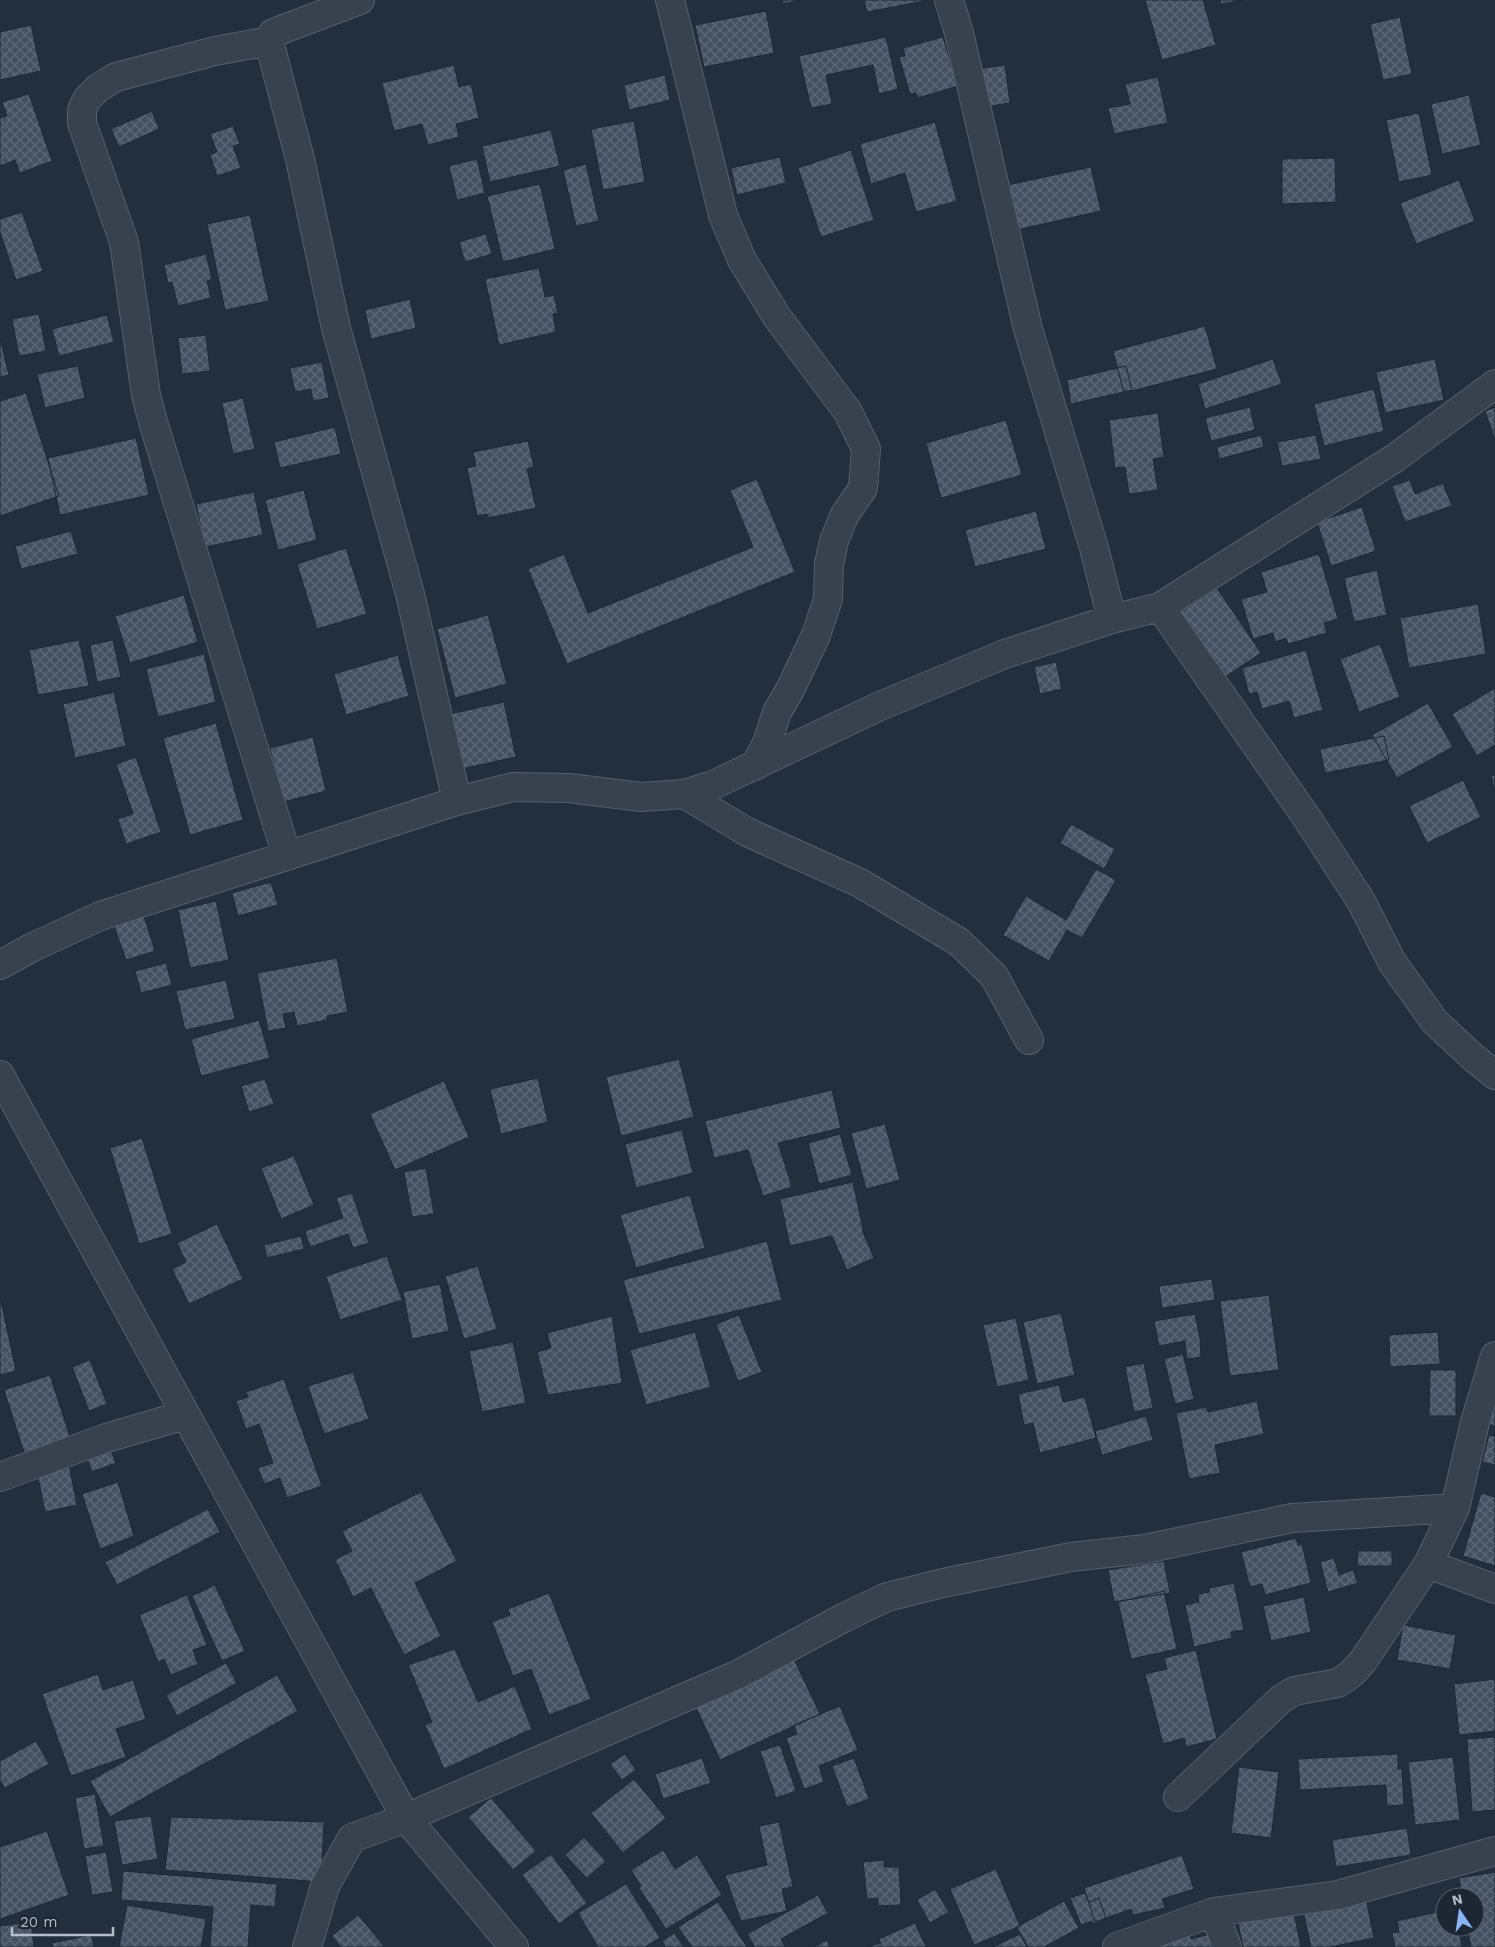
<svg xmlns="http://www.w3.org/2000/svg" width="1495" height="1947" font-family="'Work Sans',sans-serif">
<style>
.building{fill:url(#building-cross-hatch);stroke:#1f2835}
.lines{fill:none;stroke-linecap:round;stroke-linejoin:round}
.street-casing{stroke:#565f6c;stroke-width:30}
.street{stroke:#38414e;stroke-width:28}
</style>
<defs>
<pattern id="building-cross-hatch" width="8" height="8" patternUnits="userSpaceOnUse" patternTransform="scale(1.25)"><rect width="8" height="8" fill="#455162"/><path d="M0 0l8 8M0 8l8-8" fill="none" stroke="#5d6877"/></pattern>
</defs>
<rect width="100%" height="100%" fill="#242f3e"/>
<path class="building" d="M782 0H800L783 4Z
M864 0H924V1L867 12Z
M1145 0H1203L1216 45 1162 60Z
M1220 0H1243L1221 4Z
M766 11 774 53 704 67 695 25Z
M1400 17 1412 74 1383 80 1370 24Z
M31 25 41 71 0 80V32Z
M886 37 898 89 879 94 873 65 826 75 832 104 811 108 799 56Z
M943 37 958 86 918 98 916 93 910 94 899 57 905 56 903 48Z
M454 65 459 87 471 84 479 118 456 124 459 137 428 145 422 124 394 131 382 83Z
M1005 65 1010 103 983 107 978 69Z
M665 75 670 100 629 110 624 85Z
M1158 77 1168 123 1114 134 1108 108 1130 104 1125 84Z
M29 94 52 161 20 173 15 160 0 166V118L7 116 2 102Z
M1469 95 1481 145 1442 154 1431 104Z
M152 111 159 129 119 147 111 129Z
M1419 113 1432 175 1399 182 1386 120Z
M634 121 645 182 603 190 591 129Z
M935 122 957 201 916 212 905 173 871 184 860 144Z
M233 126 240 144 233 146 241 168 217 176 210 155 217 152 210 134Z
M551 130 560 166 490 182 482 146Z
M851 150 874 220 821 237 798 168Z
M780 157 786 183 737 195 731 168Z
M1335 158 1336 202 1282 204V159Z
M477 159 485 193 457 200 449 166Z
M586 164 599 221 576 226 563 170Z
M1091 167 1101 211 1012 231 1003 186Z
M1459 180 1475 221 1416 244 1400 203Z
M540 184 555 249 503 262 487 196Z
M22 212 43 271 16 280 0 232V219Z
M250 215 269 301 225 310 207 224Z
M486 234 492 254 465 262 459 242Z
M206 254 212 279 207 281 211 298 178 306 172 282 168 283 164 265Z
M539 268 545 297 554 295 558 313 553 314 556 332 499 345 485 279Z
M410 299 416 328 371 339 365 310Z
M39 314 46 351 19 356 12 319Z
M107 315 114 342 59 356 52 329Z
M1205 326 1217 369 1124 393 1113 351Z
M206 335 210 371 182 374 178 338Z
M0 338 9 375 0 377Z
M1273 359 1282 384 1205 409 1198 384Z
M1435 359 1444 400 1385 413 1376 372Z
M322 362 329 398 313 401 311 389 295 392 290 368Z
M78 366 85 398 45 408 37 374Z
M1126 366 1132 390 1071 404 1067 380Z
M1374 389 1384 431 1324 446 1314 404Z
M26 393 59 496 0 516V401Z
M243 398 255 449 233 454 222 403Z
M1250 407 1255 430 1211 441 1205 418Z
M1495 407V440L1485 411Z
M1158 413 1164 457 1153 459 1158 490 1129 494 1125 467 1115 468 1109 420Z
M1006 420 1022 475 941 498 926 443Z
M335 427 341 454 280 468 274 442Z
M1261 435 1264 447 1219 459 1217 447Z
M1316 435 1321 459 1282 466 1277 442Z
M136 438 149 495 60 515 48 458Z
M528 441 534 467 527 469 536 508 488 518 487 514 477 516 467 468 476 466 473 452Z
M757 479 795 572 567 664 528 569 564 554 588 613 753 547 730 490Z
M1410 480 1415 494 1443 483 1452 506 1405 522 1392 486Z
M304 490 317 540 278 550 265 500Z
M254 492 263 535 205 547 196 504Z
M1362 507 1376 551 1331 566 1317 522Z
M1036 511 1046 549 975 567 965 530Z
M71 531 78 554 21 569 15 546Z
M346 548 367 614 317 629 297 564Z
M1319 554 1338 619 1324 623 1327 633 1288 644 1286 638 1275 642 1273 633 1253 639 1241 599 1267 592 1261 572Z
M1377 570 1387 615 1354 622 1344 578Z
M1217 588 1261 653 1219 681 1175 615Z
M184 595 198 642 130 663 115 616Z
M1478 604 1486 654 1409 668 1400 618Z
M488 615 507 684 455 698 437 629Z
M79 640 89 686 38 695 29 650Z
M113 640 121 677 97 682 90 645Z
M1380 644 1400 697 1359 712 1340 659Z
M1306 650 1323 710 1294 718 1289 701 1262 709 1257 692 1249 694 1242 668Z
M204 654 216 702 158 717 146 669Z
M398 655 409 696 346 715 334 674Z
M1056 662 1062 689 1040 694 1034 667Z
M1495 688V745L1477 756 1452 714Z
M114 692 126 746 75 758 63 704Z
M504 702 516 757 461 769 450 714Z
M1428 703 1453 747 1397 778 1372 735Z
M216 723 243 820 190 835 163 738Z
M1384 736 1389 760 1325 773 1320 749Z
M313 737 326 791 283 802 270 748Z
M136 757 161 832 126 844 118 819 133 814 116 764Z
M1495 775V792L1491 776Z
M1463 780 1481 817 1427 843 1409 806Z
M1071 824 1115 849 1104 869 1060 843Z
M1096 869 1116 880 1082 938 1067 930 1049 961 1003 935 1026 896 1066 920Z
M271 882 278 905 238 916 232 893Z
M216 901 229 960 190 968 178 910Z
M143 913 155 951 126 960 113 923Z
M337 958 348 1012 327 1016V1020L297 1026 294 1012 283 1014 286 1028 268 1031 257 973Z
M166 963 172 985 141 993 135 971Z
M226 980 235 1019 185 1030 176 991Z
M259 1020 270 1058 201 1076 191 1039Z
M679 1059 694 1117 621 1136 606 1077Z
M538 1078 548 1122 501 1134 490 1089Z
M265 1079 274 1104 249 1112 241 1086Z
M444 1081 469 1137 395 1170 370 1114Z
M832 1090 841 1128 778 1143 792 1187 763 1196 748 1150 714 1158 705 1121Z
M885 1124 900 1180 866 1189 851 1133Z
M682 1130 693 1173 636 1188 625 1144Z
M840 1134 852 1175 819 1184 808 1143Z
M142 1138 172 1234 139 1244 110 1148Z
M294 1156 314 1205 281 1219 261 1168Z
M426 1168 434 1214 412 1217 404 1172Z
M853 1182 863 1229 862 1230 874 1258 847 1270 832 1236 790 1246 780 1199Z
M352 1193 369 1243 353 1248 348 1234 310 1247 305 1231 343 1218 336 1198Z
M690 1195 705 1248 636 1268 620 1215Z
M217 1224 243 1279 189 1304 172 1269 186 1262 177 1243Z
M301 1236 304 1249 267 1258 264 1245Z
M767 1241 782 1300 639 1334 623 1280Z
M387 1256 402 1300 340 1320 326 1276Z
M478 1266 497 1329 464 1339 445 1276Z
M1212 1279 1215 1300 1162 1308 1159 1286Z
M440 1284 449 1331 412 1339 403 1292Z
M1269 1295 1279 1370 1230 1376 1220 1301Z
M0 1296 16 1371 0 1375Z
M1061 1313 1075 1375 1037 1384 1023 1322Z
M1195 1314 1200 1338 1201 1357 1187 1359 1185 1341 1159 1346 1154 1321Z
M739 1315 762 1372 738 1381 716 1324Z
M612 1316 622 1383 548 1395 537 1352 551 1348 547 1333Z
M1016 1318 1029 1380 997 1387 983 1325Z
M695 1332 711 1387 646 1405 630 1350Z
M1438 1332 1440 1364 1390 1367 1389 1335Z
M513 1342 526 1403 482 1412 469 1351Z
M1183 1354 1194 1399 1175 1404 1164 1359Z
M90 1360 107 1404 89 1411 72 1367Z
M1144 1363 1153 1408 1134 1412 1125 1367Z
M1430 1370H1456V1416H1429Z
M353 1372 369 1419 324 1434 308 1386Z
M50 1375 71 1440 25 1455 4 1390Z
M284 1379 322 1486 287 1498 280 1478 264 1484 258 1468 273 1463 259 1424 246 1429 236 1401 248 1397 246 1392Z
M1059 1385 1063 1402 1085 1397 1096 1438 1040 1453 1033 1423 1024 1425 1018 1394Z
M1257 1401 1264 1434 1215 1445 1220 1473 1189 1479 1176 1413 1207 1407 1208 1412Z
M1495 1401V1426L1486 1424Z
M1146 1416 1153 1440 1102 1455 1095 1431Z
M1489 1435 1495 1436V1465L1482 1462Z
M111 1450 116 1463 92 1472 87 1458Z
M68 1460 77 1505 45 1512 36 1467Z
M118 1482 134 1536 100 1549 82 1494Z
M421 1492 457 1561 415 1583 441 1636 404 1655 371 1588 353 1597 335 1560 352 1551 342 1531Z
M1481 1493 1495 1497V1566L1463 1556Z
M208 1509 220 1532 117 1585 105 1562Z
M1296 1538 1298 1545 1302 1544 1311 1583 1265 1595 1262 1584 1250 1587 1241 1552Z
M1358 1551H1392V1566H1357Z
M1334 1558 1339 1575 1353 1570 1358 1583 1328 1592 1320 1562Z
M1164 1561 1170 1593 1114 1602 1108 1570Z
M1234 1583 1244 1630 1231 1632 1232 1638 1194 1647 1185 1605 1199 1602 1198 1594 1210 1592 1209 1588Z
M215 1585 245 1651 222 1661 192 1596Z
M1164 1591 1177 1649 1131 1659 1118 1602Z
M549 1593 591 1699 549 1715 531 1669 513 1676 492 1622 510 1615 508 1609Z
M187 1595 207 1645 193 1650 198 1664 171 1675 164 1659 158 1662 139 1615Z
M1304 1597 1311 1632 1271 1641 1263 1606Z
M1403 1625 1456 1635 1450 1669 1397 1660Z
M455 1649 478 1702 515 1686 532 1729 444 1769 425 1725 432 1722 408 1665Z
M1196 1650 1217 1739 1186 1747 1184 1738 1163 1744 1145 1674 1167 1669 1164 1658Z
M794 1659 820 1714 720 1760 695 1705Z
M226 1663 237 1683 177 1716 166 1695Z
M98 1674 103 1690 133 1680 146 1719 116 1729 126 1757 71 1776 42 1694Z
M277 1675 298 1711 110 1817 90 1781Z
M1495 1679V1731L1459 1735 1454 1684Z
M840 1706 858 1750 819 1766 824 1782 804 1789 786 1738 797 1734 794 1725Z
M1495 1737V1810L1472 1812 1467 1739Z
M36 1741 49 1764 5 1788 0 1780V1761Z
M780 1745 796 1791 776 1798 760 1751Z
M625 1754 636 1770 622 1780 610 1764Z
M1398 1754V1769H1402L1404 1805 1387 1806 1386 1785 1300 1790 1298 1759Z
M1453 1757 1460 1820 1415 1825 1408 1762Z
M702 1758 711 1783 663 1799 655 1774Z
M854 1758 869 1799 847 1807 832 1766Z
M1239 1767 1279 1772 1271 1838 1231 1833Z
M634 1779 666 1818 623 1853 591 1813Z
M95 1794 104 1846 84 1849 75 1798Z
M491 1798 536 1851 513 1870 468 1817Z
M151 1816 158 1859 122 1865 114 1821Z
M171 1817 324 1822 321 1882 165 1870Z
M779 1822 793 1887 782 1889 787 1911 741 1921 725 1875 767 1865 759 1826Z
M1407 1828 1411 1855 1336 1867 1332 1840Z
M47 1831 69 1895 0 1919V1847Z
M584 1837 606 1861 587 1878 565 1855Z
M663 1850 675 1869 697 1855 722 1895 666 1929 639 1888 641 1886 631 1870Z
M106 1852 113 1892 92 1895 85 1856Z
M551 1854 587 1903 559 1924 522 1875Z
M1182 1855 1194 1889 1162 1899 1165 1908 1133 1915 1131 1909 1095 1922 1084 1888Z
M884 1860V1867H899L901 1905 878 1906V1898L867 1899 863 1862Z
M996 1869 1020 1926 974 1945 950 1889Z
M123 1871 277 1884 275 1907 251 1905 248 1947H210L213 1907 121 1900Z
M1495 1872V1947H1471L1467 1927H1475V1897H1462L1459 1878Z
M626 1884 660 1938 645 1947H598L578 1913Z
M935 1889 949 1912 930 1923 917 1900Z
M1085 1893 1089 1902 1099 1898 1106 1919 1093 1924 1092 1921 1081 1925 1070 1898Z
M818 1895 828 1913 781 1939 785 1947H755L747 1934Z
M1366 1898 1374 1938 1330 1947H1311L1303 1911Z
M1064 1901 1079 1928 1044 1947H1028L1017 1927Z
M718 1902 747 1947H692L678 1927Z
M127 1905 206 1919 201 1947H119Z
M1437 1912 1440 1923 1445 1922V1927H1458L1462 1947H1395L1392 1933 1399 1932 1397 1921Z
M1294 1913 1301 1947H1243L1238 1923Z
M358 1915 384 1946 383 1947H341L332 1936Z
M31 1922 34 1947H0V1926Z
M915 1923 926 1947H867L881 1943 879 1939Z
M1188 1927 1191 1939 1215 1933 1219 1947H1151Z
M674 1933 684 1947H666L662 1941Z
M1020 1934 1027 1947H993Z
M91 1935 94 1947H53L52 1943Z
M827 1940 830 1947H814Z"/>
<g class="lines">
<g class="street-casing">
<path id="street" d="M360 0 273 33 269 41 300 159 336 328 410 594 457 801
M670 0 723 215 742 260 777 317 848 412 866 449 863 488 844 516 834 541 829 564 828 599 816 635 790 690 777 712 767 743 755 766
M949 0 959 33 1028 329 1094 548 1112 619
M269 41 215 51 116 77 98 88 87 99 82 110V123L124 242 146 395 154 425 287 856
M1160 607 1305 815 1361 901 1392 962 1435 1022 1474 1058 1495 1075
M684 794 747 832 860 883 959 942 994 976 1029 1040
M0 965 31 948 100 916 457 801 513 787 569 788 641 797 684 794 713 785 880 706 1005 654 1112 619 1160 607 1395 458 1495 384
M0 1075 406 1818 514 1947
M0 1477 106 1438 185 1415
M1428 1564 1495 1589
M1178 1797 1281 1699 1294 1691 1338 1683 1351 1674 1363 1661 1428 1564 1455 1508 1475 1422 1495 1356
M1214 1912 1227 1947
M307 1947 325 1886 352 1838 406 1818 739 1674 845 1617 887 1597 943 1583 1071 1557 1145 1549 1292 1518 1455 1508
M1117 1947 1214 1912 1338 1895 1495 1851"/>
</g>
<use href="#street" class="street"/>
</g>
<g transform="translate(1460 1912) rotate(347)"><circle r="24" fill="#1d2633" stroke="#59626f"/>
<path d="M0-4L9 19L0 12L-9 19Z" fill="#8ab4f8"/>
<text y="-8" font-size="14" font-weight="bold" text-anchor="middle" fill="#b4bcc9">N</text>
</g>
<path d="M12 1927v8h101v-8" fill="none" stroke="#b4bcc9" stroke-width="2.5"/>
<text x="20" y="1927" font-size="15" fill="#b4bcc9" stroke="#1d2633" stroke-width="4" paint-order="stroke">20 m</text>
</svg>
